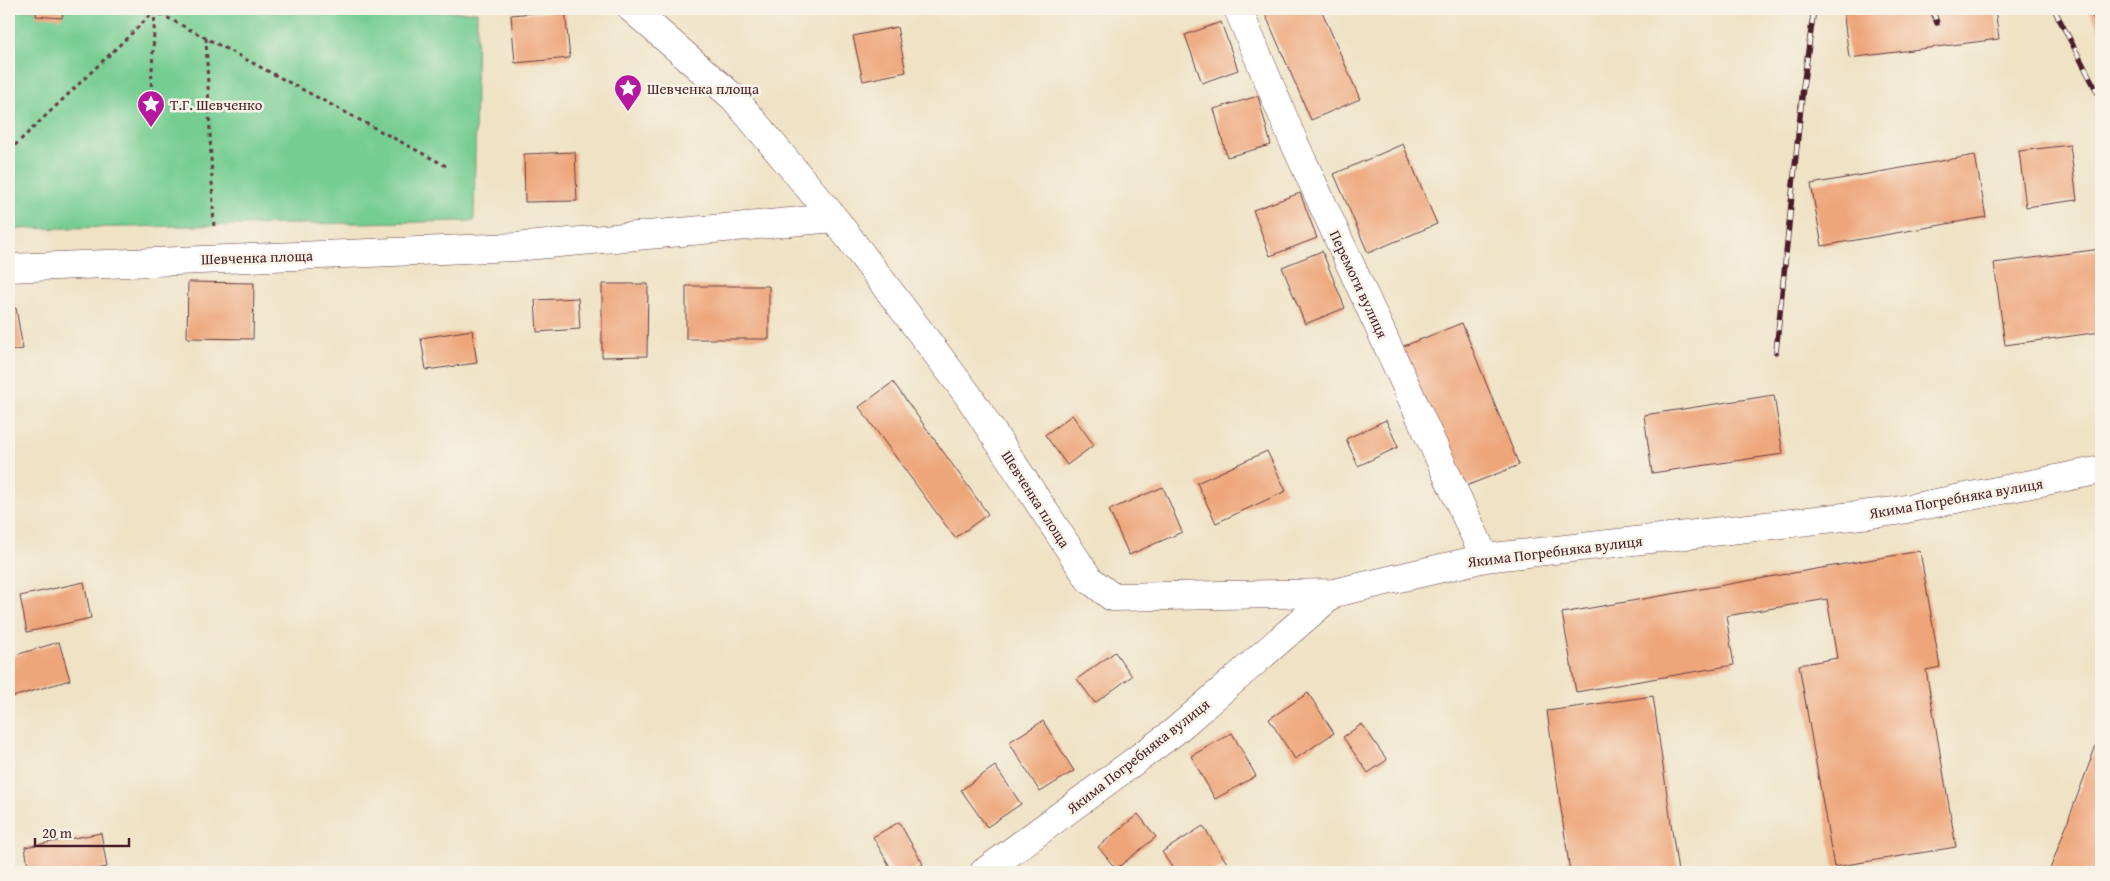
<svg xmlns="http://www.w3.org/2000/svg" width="2110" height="881" font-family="'Gentium Book Plus',serif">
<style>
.green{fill:#76cd92;stroke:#60765e}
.building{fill:#eea579}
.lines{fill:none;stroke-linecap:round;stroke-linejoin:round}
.minor-casing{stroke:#633c42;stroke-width:29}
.path{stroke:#633c42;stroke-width:3;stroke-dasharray:4 4;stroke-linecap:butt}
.minor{stroke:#fff;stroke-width:28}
.rail-casing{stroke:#4a1f2b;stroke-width:5.5}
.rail{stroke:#f7f3e8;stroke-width:4;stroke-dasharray:11;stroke-linecap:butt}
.labels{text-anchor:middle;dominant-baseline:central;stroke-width:5;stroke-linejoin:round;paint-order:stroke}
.poi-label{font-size:15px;fill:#4a1f2b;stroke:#f7f3e8;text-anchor:start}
.street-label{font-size:15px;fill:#4a1f2b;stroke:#f7f3e8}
</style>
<rect width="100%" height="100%" fill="#f7f3e8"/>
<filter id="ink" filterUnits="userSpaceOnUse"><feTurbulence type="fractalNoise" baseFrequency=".02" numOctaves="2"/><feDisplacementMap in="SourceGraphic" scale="10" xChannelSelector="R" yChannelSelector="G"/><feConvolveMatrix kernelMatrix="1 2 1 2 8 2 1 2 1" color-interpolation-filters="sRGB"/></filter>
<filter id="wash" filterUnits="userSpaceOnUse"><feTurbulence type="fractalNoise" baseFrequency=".0096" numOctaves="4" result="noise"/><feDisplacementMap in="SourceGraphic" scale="20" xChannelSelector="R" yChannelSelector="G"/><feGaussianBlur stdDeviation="1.12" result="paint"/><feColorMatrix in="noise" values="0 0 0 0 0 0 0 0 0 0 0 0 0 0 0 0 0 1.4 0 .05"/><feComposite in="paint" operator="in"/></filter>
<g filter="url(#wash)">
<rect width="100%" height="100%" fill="#efe2c5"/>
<path class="green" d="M9 10 477 12 474 221 9 229Z"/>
<g id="blocks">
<path class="building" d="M37 9H63L62 18 36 16Z
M1263 9H1321L1360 99 1311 120Z
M1843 9H1995L1999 39 1849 58Z
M2088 9H2101V32Z
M565 10 570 58 515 63 511 15Z
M1221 22 1238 70 1202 83 1185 35Z
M897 27 906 72 863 81 853 36Z
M1258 96 1271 145 1227 157 1214 109Z
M1403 144 1437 224 1368 253 1334 174Z
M2070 145 2077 200 2026 207 2019 151Z
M575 152 577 201 525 202 524 154Z
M1975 155 1986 217 1822 246 1811 184Z
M1300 193 1317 238 1270 256 1253 210Z
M2101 249V332L2005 345 1994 263Z
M1322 251 1345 308 1305 324 1282 267Z
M188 282 254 283 253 339 187 338Z
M602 284H648L647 356 602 357Z
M686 286H769V339H686Z
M578 298 580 329 537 332 535 300Z
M16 308 23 349 9 351V309Z
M1462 323 1519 465 1456 490 1399 348Z
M472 330 477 363 426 370 421 338Z
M893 382 988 514 955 538 859 407Z
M1774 395 1783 454 1652 473 1644 415Z
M1072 415 1094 445 1067 465 1045 435Z
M1386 420 1398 447 1358 466 1346 439Z
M1267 451 1286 491 1216 523 1197 483Z
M1163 487 1182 532 1129 555 1109 510Z
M1920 551 1940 667 1926 670 1956 847 1834 867 1799 665 1837 658 1827 599 1726 616 1734 665 1576 692 1562 613Z
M84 582 91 618 27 632 20 596Z
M59 642 70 680 9 698V657Z
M1115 652 1132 676 1095 703 1077 679Z
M1308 693 1334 733 1295 759 1269 719Z
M1653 696 1678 872H1570L1547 711Z
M1043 721 1074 771 1040 792 1009 742Z
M1362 724 1387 760 1368 773 1343 737Z
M2101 732V872H2049Z
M1232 733 1256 776 1215 799 1191 756Z
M995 766 1021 804 987 827 961 790Z
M1138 814 1156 837 1116 869 1098 847Z
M899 822 923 864 908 872H893L873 837Z
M1203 826 1227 863 1212 872H1175L1162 852Z
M101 833 107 867 80 872H29L25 847Z"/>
</g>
</g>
<g filter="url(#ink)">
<use href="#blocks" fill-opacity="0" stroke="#633c42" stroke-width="1"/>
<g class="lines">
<g class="minor-casing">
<path id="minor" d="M632 9 734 98 834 218 968 395 1089 579 1112 597 1334 593
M1238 9 1293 140 1485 558
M9 268 515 247 834 218
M984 872 1174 732 1334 593 1485 558 1896 511 2101 470"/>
</g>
<path class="path" d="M206 38 214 229
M150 110 155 12
M9 151 155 11 448 167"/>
<use href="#minor" class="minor"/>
<g class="rail-casing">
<path id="rail" d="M1932 9 1937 23
M2054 9 2101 99
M1776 352 1803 87 1814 9"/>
</g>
<use href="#rail" class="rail"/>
</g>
</g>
<defs>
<g id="sight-pin" transform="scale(1.4375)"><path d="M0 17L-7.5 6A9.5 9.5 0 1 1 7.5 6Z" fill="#b5179e" stroke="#f7f3e8"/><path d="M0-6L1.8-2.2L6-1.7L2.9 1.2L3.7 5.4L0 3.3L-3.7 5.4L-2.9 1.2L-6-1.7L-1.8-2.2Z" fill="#fff"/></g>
</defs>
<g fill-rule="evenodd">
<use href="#sight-pin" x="628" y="88"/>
<use href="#sight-pin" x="151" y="104"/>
</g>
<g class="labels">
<g class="poi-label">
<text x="647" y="88">Шевченка площа</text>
<text x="170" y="104">Т.Г. Шевченко</text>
</g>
<g class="street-label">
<text transform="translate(257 257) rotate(-2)">Шевченка площа</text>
<text transform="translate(1359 284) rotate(65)">Перемоги вулиця</text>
<text transform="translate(1956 498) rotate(-10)">Якима Погребняка вулиця</text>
<text transform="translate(1036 499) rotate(57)">Шевченка площа</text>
<text transform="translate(1555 551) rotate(-7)">Якима Погребняка вулиця</text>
<text transform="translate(1138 756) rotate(-38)">Якима Погребняка вулиця</text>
</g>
</g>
<rect width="2110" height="881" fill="none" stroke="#f7f3e8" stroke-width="30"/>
<path d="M35 838v8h94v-8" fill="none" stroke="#4a1f2b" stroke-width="2.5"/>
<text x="42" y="838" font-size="15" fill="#4a1f2b" stroke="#f7f3e8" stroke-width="4" paint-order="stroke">20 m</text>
</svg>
